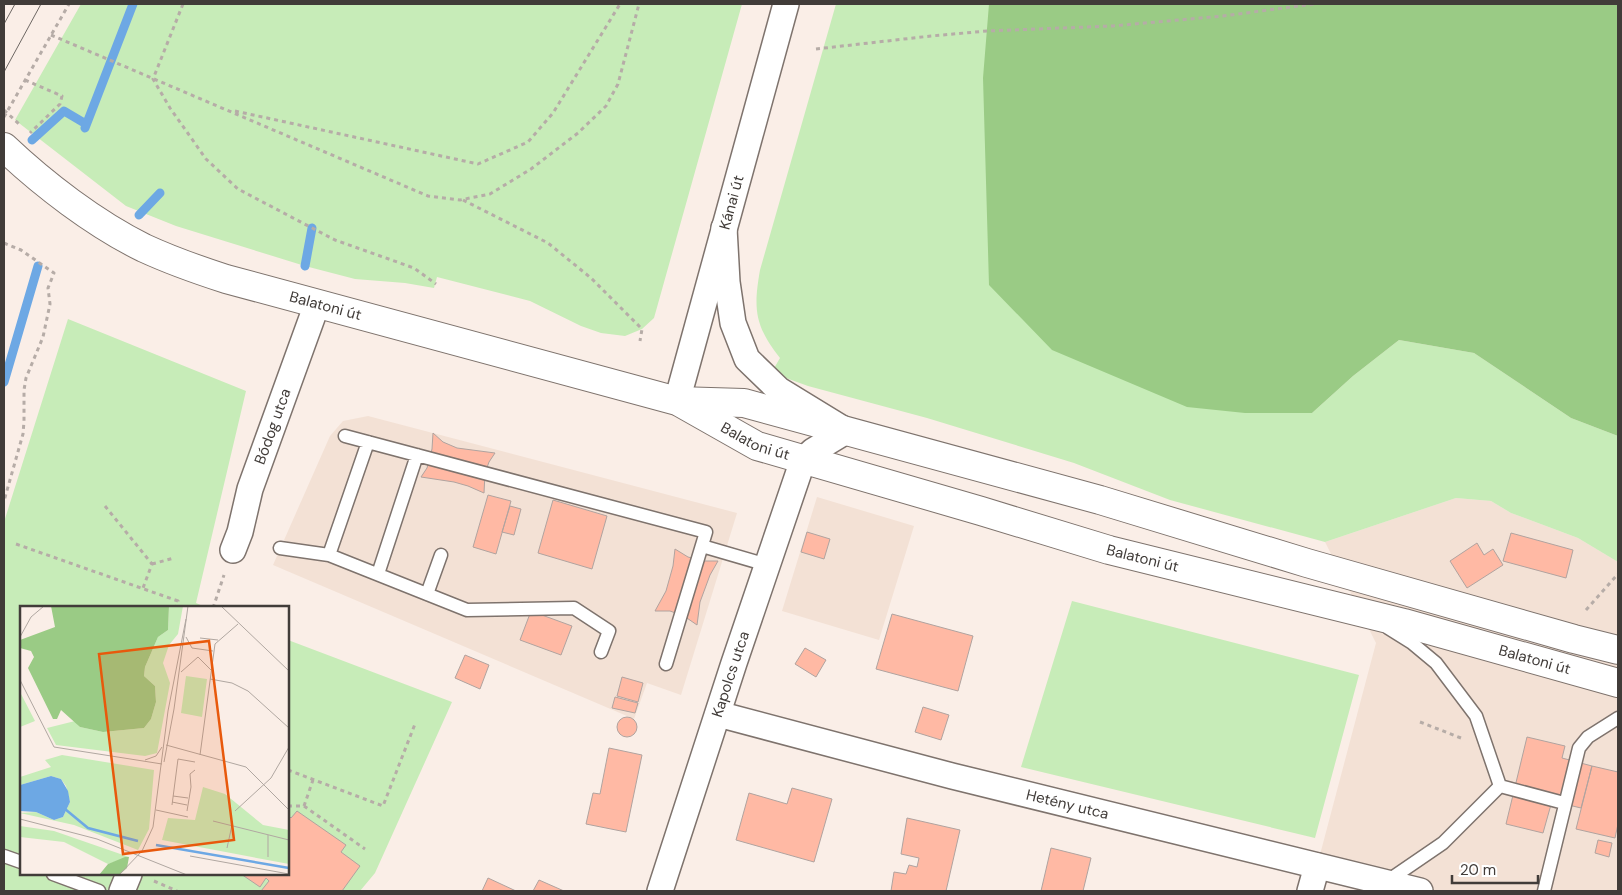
<svg xmlns="http://www.w3.org/2000/svg" width="1622" height="895" viewBox="0 0 1622 895" font-family="'DM Sans',sans-serif">
<rect width="100%" height="100%" fill="#faeee7"/>
<path fill="#f3e1d5" d="M368,416L737,513L681,695L647,683L634,719L273,565L330,436L343,421Z
M817,497L914,526L879,640L782,611Z
M1456,498L1491,501L1511,513L1578,538L1618,562V891H1420L1317,866L1376,643L1325,542Z"/>
<path fill="#c7ecb8" d="M81,4H742L654,318L642,329L625,336L601,333L581,326L530,301L437,277L434,288L405,283L355,279L305,266L176,226L126,206L15,120Z
M836,4H989L1312,413L1353,376L1399,340L1474,353L1571,418L1618,436V562L1578,538L1511,513L1491,501L1456,498L1325,542L1170,500L1074,463L927,418L808,386L786,378L773,370L780,358C755,326 753,310 760,270Z
M68,319L246,391L196,603L205,607L21,608V874H288V640L452,702L375,873L360,891H4V522Z
M1072,601L1359,675L1315,838L1021,767Z"/>
<path fill="#9acb85" d="M989,4H1618V436L1571,418L1474,353L1399,340L1353,376L1312,413H1245L1187,407L1052,350L989,285L983,78Z"/>
<g fill="none" stroke-linecap="round" stroke-linejoin="round">
<path stroke="#6da8e4" stroke-width="9" d="M85,128L133,4
M32,140L64,111L86,124
M139,215L160,193
M305,266L312,228
M4,382L38,266"/>
</g>
<path fill="#ffb9a4" stroke="#b0a39f" d="M433,433L443,442L457,448L495,453L489,462L485,473L484,493L468,486L454,482L421,477L427,468L432,449Z
M488,495L511,501L496,554L473,547Z
M553,500L607,516L592,569L538,553Z
M510,506L521,509L514,535L502,532Z
M807,532L830,539L824,559L801,552Z
M1511,533L1573,550L1566,578L1503,561Z
M1477,543L1484,555L1493,549L1503,565L1467,588L1450,561Z
M675,549L688,557L702,561H718L710,575L700,602L697,625L684,616L670,611H655L666,591L673,566Z
M531,611L572,626L561,655L520,640Z
M892,614L973,636L958,691L876,669Z
M805,648L826,660L816,677L795,664Z
M465,655L489,665L480,689L455,678Z
M622,677L643,683L638,702L617,696Z
M615,697L638,703L635,713L612,708Z
M923,707L949,715L941,740L915,732Z
M617 727a10 10 0 1 1 20 0a10 10 0 1 1-20 0Z
M1527,737L1565,746L1562,758L1592,766L1581,808L1552,801L1543,833L1506,824Z
M609,748L642,755L626,832L586,824L593,793L600,794Z
M1592,766L1618,772V824L1615,838L1576,829Z
M792,788L832,799L814,862L736,840L749,793L787,804Z
M297,811L346,845L341,852L360,866L342,891H261L269,881L266,878L260,887L241,874H288V815L291,818Z
M907,818L960,830L946,891H891L894,872L906,874L909,865L917,867L919,858L901,854Z
M1598,840L1612,843L1609,857L1595,853Z
M1051,848L1091,858L1083,891H1041Z
M488,878L516,891H482Z
M539,880L564,891H533Z"/>
<g fill="none" stroke-linecap="round" stroke-linejoin="round">
<g stroke="#7e736d" stroke-width="15">
<path id="service" d="M345,436L706,532L666,664
M702,546L767,565
M280,548L329,555L467,610L574,608L609,631L601,652
M329,555L368,442
M378,574L417,455
M427,594L441,555
M1388,628L1412,643L1436,663L1476,716L1500,786
M1500,786L1564,803
M4,856L21,862
M53,874L99,891
M1386,882L1443,843L1500,786
M1544,891L1579,748L1588,737L1618,718"/>
</g>
<g stroke="#7e736d" stroke-width="28">
<g id="minor">
<path id="s1" d="M677,401L786,4"/>
<path id="s2" d="M233,550L240,532L250,489L317,304"/>
<path id="s3" d="M718,714L952,776L1420,891"/>
<path d="M122,891L129,874"/>
<path id="s4" d="M660,891L734,663L803,460L813,451L846,431L779,390L747,359L733,323L727,282L724,228"/>
<path d="M1310,891L1317,866"/>
</g>
</g>
<g stroke="#7e736d" stroke-width="30">
<g id="primary">
<path id="s5" d="M4,147C43,184 95,224 144,248C170,260 198,270 226,279L677,401L744,403L1100,500L1307,563L1574,639L1618,650"/>
<path id="s6" d="M681,403L757,446L981,511L1109,550L1404,623L1618,683"/>
</g>
</g>
<path stroke="#b6aca7" stroke-width="3" stroke-dasharray="4 4" stroke-linecap="butt" d="M183,4L153,79L170,108L206,159L238,189L335,240L414,268L436,284
M51,35L428,196L460,200L490,194L531,169L578,133L606,106L618,84L639,4
M816,49L931,36L987,31L1112,26L1223,16L1314,4
M25,80L62,96L60,104L30,133
M235,111L478,164L528,142L553,113L620,4
M4,117L69,4
M463,200L548,243L591,278L642,329L640,341
M4,243L21,250L54,273L48,288L50,304L43,337L26,378L24,390V421L23,434L4,501
M105,506L152,564L143,588
M16,544L178,601L176,608
M152,564L174,558
M213,608L224,575
M1586,610L1618,574
M1420,722L1461,738
M288,770L383,806L415,724
M288,806H304L365,849
M304,806L313,780
M154,881L177,891"/>
<use href="#service" stroke="#fff" stroke-width="12"/>
<use href="#minor" stroke="#fff" stroke-width="25"/>
<use href="#primary" stroke="#fff" stroke-width="28"/>
<path stroke="#6d6763" stroke-width="1" d="M4,24L15,4
M4,72L41,4"/>
<path stroke="#b6aca7" stroke-width="3" stroke-dasharray="4 4" stroke-linecap="butt" d="M4,110L20,125"/>
</g>
<g text-anchor="middle" stroke-width="5" stroke-linejoin="round" paint-order="stroke">
<g font-size="15" fill="#413c39" stroke="#fff">
<text dy="5" stroke="none"><textPath href="#s1" startOffset="206">Kánai út</textPath></text>
<text dy="5" stroke="none"><textPath href="#s5" startOffset="364">Balatoni út</textPath></text>
<text dy="5" stroke="none"><textPath href="#s2" startOffset="130">Bódog utca</textPath></text>
<text dy="5" stroke="none"><textPath href="#s6" startOffset="84">Balatoni út</textPath></text>
<text dy="5" stroke="none"><textPath href="#s6" startOffset="489">Balatoni út</textPath></text>
<text dy="5" stroke="none"><textPath href="#s6" startOffset="894">Balatoni út</textPath></text>
<text dy="5" stroke="none"><textPath href="#s4" startOffset="228">Kapolcs utca</textPath></text>
<text dy="5" stroke="none"><textPath href="#s3" startOffset="361">Hetény utca</textPath></text>
</g>
</g>
<g transform="translate(20 606)">
<rect width="269" height="269" fill="#faeee7"/>
<path d="M149,0H163L158,28L149,39L143,57L150,77L137,147L125,150L36,139L27,122L55,115L60,121L83,126L124,122L131,113L136,96L135,80L124,70L125,61L138,31L148,24ZM166,70L187,73L182,111L161,107ZM0,86L15,115L0,121ZM42,149L134,164L129,223L118,244L54,219L0,207L16,206L34,214L43,211L50,196L46,180L41,173L31,170L0,179V171L31,161L25,154ZM183,181L205,188L243,219L269,224V258L142,234L148,212L175,214ZM0,220L34,225L109,251L88,258L44,236L0,231Z" fill="#c7ecb8"/>
<path d="M31,0H149L148,24L138,31L125,61L124,70L135,80L136,96L131,113L124,122L83,126L60,121L41,104L37,113H33L8,62L14,51L11,45L0,42V34L35,21ZM105,251H109L107,262L99,269H79L88,258Z" fill="#9acb85"/>
<path d="M31,170L41,173L48,185L50,196L43,211L34,214L16,206L0,205V179Z" fill="#6da8e4"/>
<path fill="none" stroke="#6da8e4" stroke-width="2.5" d="M45,203L68,222L118,235M136,239L269,262"/>
<path fill="none" stroke="#b0a7a1" stroke-width="1" d="M201,0L269,65M0,31L11,11L24,0M166,31L172,42L193,45M180,32L198,34M178,51L191,64M161,66L178,51M190,73L212,77L228,85L269,122M0,74L34,141L142,158M146,139L226,161L269,204M180,149L195,38L218,18M125,154L136,150L142,141M144,156L154,103L168,0M153,190L168,192M152,196L167,199M152,199L158,153L175,156M136,204L168,211M167,205L171,181L170,168L175,164M215,205L251,172L269,141M0,213L77,233L167,269M193,215L269,234M248,229V251M207,242L212,219M170,250L269,268M99,269L122,245L133,221L148,105L166,13"/>
<path fill="#e8590c" fill-opacity="0.15" stroke="#e8590c" stroke-width="2.5" d="M189,35L214,234L103,248L79,48Z"/>
<rect width="269" height="269" fill="none" stroke="#413c39" stroke-width="2.5"/>
</g>
<rect width="1622" height="895" fill="none" stroke="#413c39" stroke-width="10"/>
<path d="M1452 875v8h86v-8" fill="none" stroke="#413c39" stroke-width="2.5"/>
<text x="1460" y="875" font-size="15" fill="#413c39" stroke="#ffffff" stroke-width="4" paint-order="stroke">20 m</text>
</svg>
